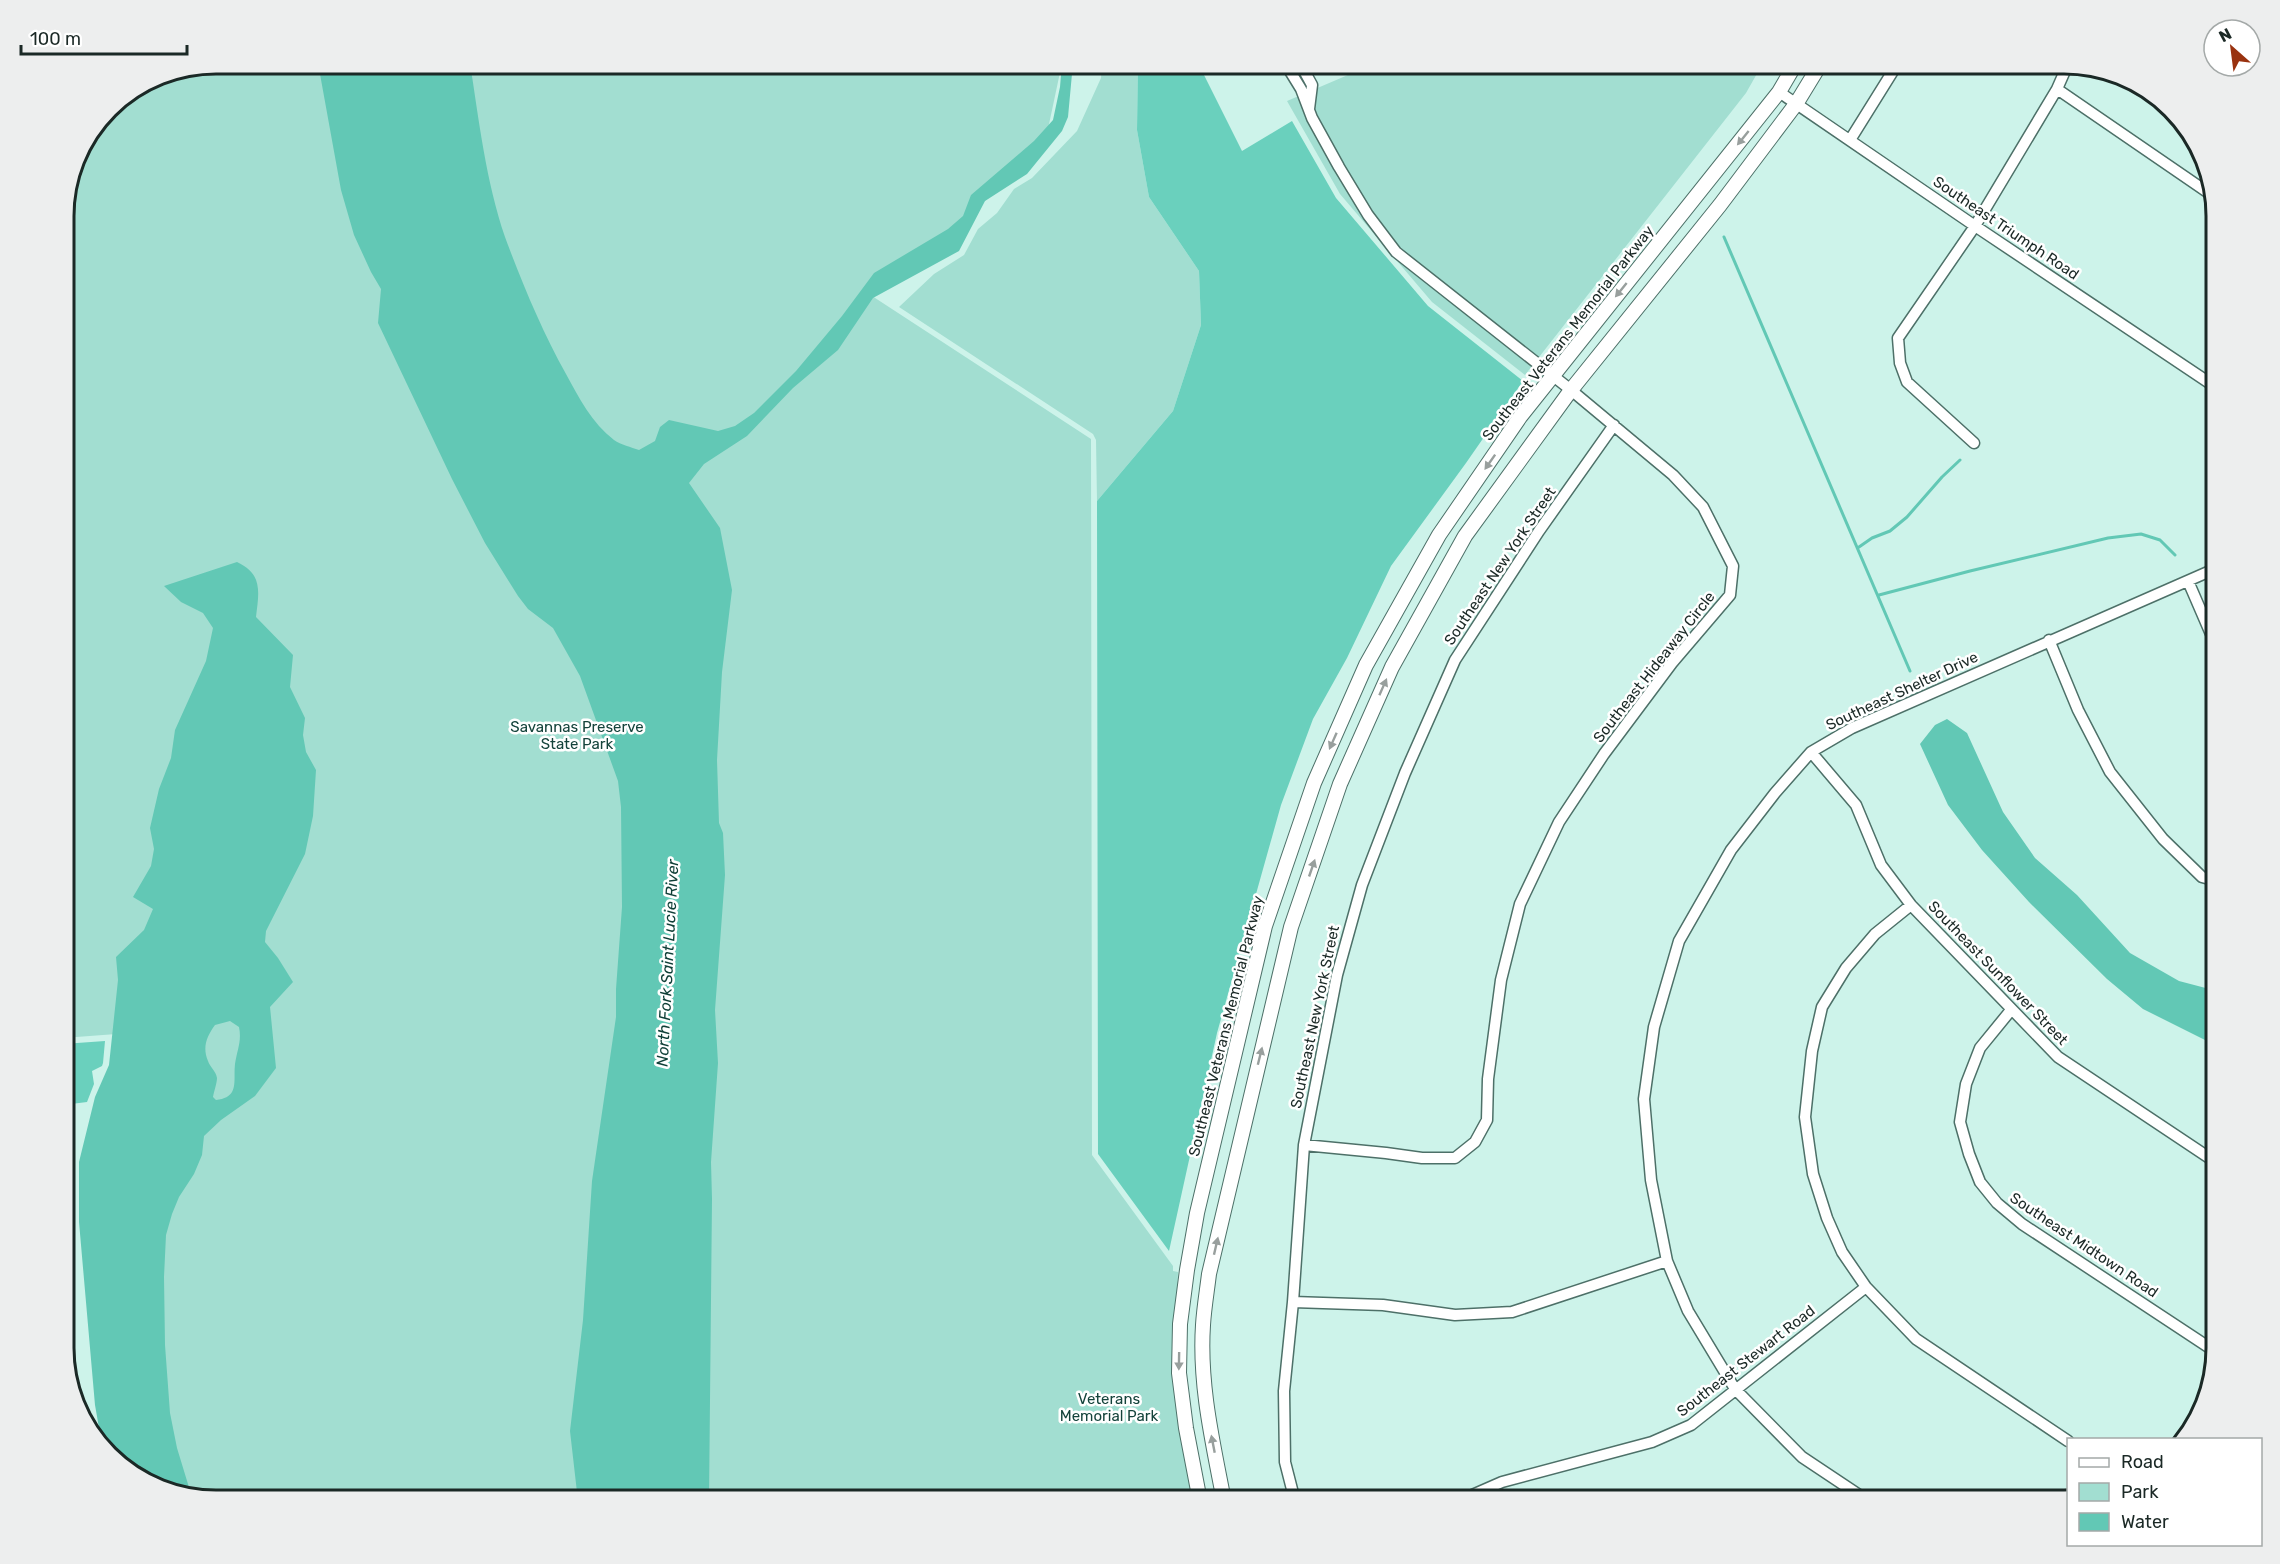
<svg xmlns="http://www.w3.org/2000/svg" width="2280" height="1564" viewBox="0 0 2280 1564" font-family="Rubik,sans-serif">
<rect width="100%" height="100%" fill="#cdf3ea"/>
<path fill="#a2ded1" d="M215,63H1062L1045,143L946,238L869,294L1091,439L1092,1155L1173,1266V1271L1178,1272L1174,1366L1196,1501H215L146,1480L143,1032L63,1038V206L75,157L108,107L157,74Z
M1102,63H1138L1137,130L1149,197L1199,271L1201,325L1173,411L1097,501L1096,440L1093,434L899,307L934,274L964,255L978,229L997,213L1014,189L1032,178L1077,131L1101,78Z
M1376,63H1763L1746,93L1525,375L1432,302L1340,194L1287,101Z"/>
<path fill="#6ad0bd" d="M1138,63H1198L1242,151L1292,121L1336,198L1428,306L1523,381L1466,463L1391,566L1347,658L1313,719L1281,805L1217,1033L1169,1251L1098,1154L1097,501L1173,411L1201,325L1199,271L1149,197L1137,130Z
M105,1041L103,1063L102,1066L92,1071L94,1084L87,1102L63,1105V1044Z"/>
<path fill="#62c8b5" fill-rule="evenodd" d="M318,63H470C479,121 486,181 505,237C522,283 542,331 566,374C579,398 592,423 614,440C621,445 631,447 639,450L655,441L660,427L669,420L718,431L735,426L754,413L796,371L842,316L874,273L948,229L963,216L971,195L1034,141L1053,120L1060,87L1062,63H1073L1068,117L1062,131L1027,174L985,201L959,251L873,298L838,350L793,388L747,436L704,464L689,483L720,528L732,590L722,672L717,760L719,823L723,833L725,875L715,1010L718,1063L711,1162L712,1199L709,1501H578L570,1431L583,1320L592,1181L616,1017V989L622,907L621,807L618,781L580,676L553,628L528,609L518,596L485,543L452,479L378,323L381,289L371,272L354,235L341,190Z
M237,562C263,574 259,592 256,617L293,655L290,687L305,718L303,735L306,752L316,770L313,816L305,854L266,931L265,942L278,958L293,982L270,1007L276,1068L255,1096L221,1120L204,1136L202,1155L194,1174L179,1197L172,1214L166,1235L164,1277L165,1345L170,1413L177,1448L191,1494L130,1475L102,1445L95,1405L79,1222V1162L95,1097L109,1065L118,980L116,957L144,930L153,909L133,897L151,866L154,849L150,828L159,789L171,758L175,730L206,661L213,628L203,613L181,602L164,586ZM230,1021L239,1027C242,1041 237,1050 235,1064C233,1081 240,1097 216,1100L213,1097C214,1091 217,1083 217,1078C216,1071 210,1067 208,1061C202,1047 207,1036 215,1025Z
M1947,719L1967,733L2003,812L2035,858L2077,895L2130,953L2179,981L2217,991V1046L2143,1009L2107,979L2029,902L1982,850L1948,805L1920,744L1935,725Z"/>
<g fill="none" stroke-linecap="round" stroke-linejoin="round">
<path stroke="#62c8b5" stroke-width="3" d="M1724,237L1910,671
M1859,547L1872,538L1890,531L1907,517L1942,477L1960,460
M1879,595L1970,571L2108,538L2141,534L2160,540L2175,555"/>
<g stroke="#4d7068" stroke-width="13">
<path id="minor" d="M1285,63L1301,89L1312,118L1339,167L1368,215L1396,252L1571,390L1673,475L1703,507L1733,566L1730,595L1672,663L1604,754L1559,822L1520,904L1501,980L1488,1079L1487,1120L1475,1142L1455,1158H1422L1386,1153L1304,1145
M1300,63L1312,85L1309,109
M2057,89L2213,196
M1779,92L1975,226L2217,388
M1850,140L1898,63
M1974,443L1907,382L1900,363L1898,338L1975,226L2057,89L2068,64
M2188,581L2217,648
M2049,640L2078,710L2110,772L2163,839L2202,877L2217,881
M1811,752L1856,805L1881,865L1911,905L2058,1057L2217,1163
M1911,905L1875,934L1846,968L1822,1007L1812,1051L1805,1117L1813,1174L1827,1218L1842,1252L1866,1287L1916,1339L2068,1441
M2011,1010L1980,1048L1966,1084L1960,1122L1969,1154L1980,1182L1997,1203L2022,1224L2216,1352
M1293,1302L1383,1305L1455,1315L1512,1312L1667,1261
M1295,1501L1285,1462L1284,1391L1293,1302L1304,1145L1337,975L1362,885L1405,773L1455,660L1539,531L1614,425
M1469,1501L1470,1496L1502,1482L1652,1442L1691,1425L1866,1287
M1868,1501L1802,1457L1735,1389L1688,1311L1667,1261L1651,1180L1644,1099L1654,1027L1679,941L1731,850L1775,793L1811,752L1852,728L2217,568"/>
</g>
<g stroke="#4d7068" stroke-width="16">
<path id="secondary" d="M1200,1501L1186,1428L1179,1373L1180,1324L1187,1270L1197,1213L1265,926L1314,783L1366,665L1439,535L1520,417L1779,92L1796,63
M1224,1501C1213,1443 1199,1385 1203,1325C1204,1308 1207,1291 1209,1274L1291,927L1340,784L1392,667L1465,536L1571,390L1720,205L1796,104L1821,63"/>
</g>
<use href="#minor" stroke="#fff" stroke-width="10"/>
<use href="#secondary" stroke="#fff" stroke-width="14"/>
</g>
<defs><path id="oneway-solid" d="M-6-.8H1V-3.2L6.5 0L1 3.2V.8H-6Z" transform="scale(1.5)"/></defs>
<g fill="#989f9d">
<use href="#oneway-solid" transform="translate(1743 138) rotate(129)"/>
<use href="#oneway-solid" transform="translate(1621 290) rotate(129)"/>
<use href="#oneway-solid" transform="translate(1490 462) rotate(125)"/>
<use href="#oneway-solid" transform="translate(1383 687) rotate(-66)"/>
<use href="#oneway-solid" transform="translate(1333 741) rotate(114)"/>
<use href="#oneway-solid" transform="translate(1312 868) rotate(-71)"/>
<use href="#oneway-solid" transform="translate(1260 1056) rotate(-76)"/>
<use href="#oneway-solid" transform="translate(1216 1246) rotate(-77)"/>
<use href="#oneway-solid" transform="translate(1179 1361) rotate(91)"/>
<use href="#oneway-solid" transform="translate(1213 1444) rotate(-101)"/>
</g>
<g text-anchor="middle" stroke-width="5" stroke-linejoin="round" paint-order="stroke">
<g font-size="15" fill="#1b2926" stroke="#fff">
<text transform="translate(2006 228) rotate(34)" y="5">Southeast Triumph Road</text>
<text transform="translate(1568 333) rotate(-52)" y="5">Southeast Veterans Memorial Parkway</text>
<text transform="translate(1500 566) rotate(-56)" y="5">Southeast New York Street</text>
<text transform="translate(1654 667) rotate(-52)" y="5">Southeast Hideaway Circle</text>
<text transform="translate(1902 691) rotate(-25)" y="5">Southeast Shelter Drive</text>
<text transform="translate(1998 973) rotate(46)" y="5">Southeast Sunflower Street</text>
<text transform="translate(1315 1017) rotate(-78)" y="5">Southeast New York Street</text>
<text transform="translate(1226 1026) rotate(-76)" y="5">Southeast Veterans Memorial Parkway</text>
<text transform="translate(2084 1245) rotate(34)" y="5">Southeast Midtown Road</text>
<text transform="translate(1746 1361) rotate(-38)" y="5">Southeast Stewart Road</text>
</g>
<g font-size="15" fill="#14433b" stroke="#fff">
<text x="577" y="732">Savannas Preserve<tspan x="577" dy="17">State Park</tspan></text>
<text x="1109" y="1404">Veterans<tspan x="1109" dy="17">Memorial Park</tspan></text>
</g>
<g font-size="16" font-style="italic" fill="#0f3f37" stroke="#fff">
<text transform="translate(667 963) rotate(-87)" y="6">North Fork Saint Lucie River</text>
</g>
</g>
<path d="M0 0H2280V1564H0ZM216 74H2064A142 142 0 0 1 2206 216V1348A142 142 0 0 1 2064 1490H216A142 142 0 0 1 74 1348V216A142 142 0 0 1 216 74Z" fill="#edeeee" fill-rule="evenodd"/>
<path fill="none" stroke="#1b2926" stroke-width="3" d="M216 74H2064A142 142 0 0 1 2206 216V1348A142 142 0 0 1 2064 1490H216A142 142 0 0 1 74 1348V216A142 142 0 0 1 216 74Z"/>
<rect x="2067" y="1438" width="195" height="108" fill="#ffffff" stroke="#a4a9a8" stroke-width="1.5"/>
<rect x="2079" y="1458" width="30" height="9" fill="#ffffff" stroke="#a4a9a8" stroke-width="1.5"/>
<text x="2121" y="1468" font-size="18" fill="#1b2926">Road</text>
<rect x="2079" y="1483" width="30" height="18" fill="#a2ded1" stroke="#a4a9a8" stroke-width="1.5"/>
<text x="2121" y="1498" font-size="18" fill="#1b2926">Park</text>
<rect x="2079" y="1513" width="30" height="18" fill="#62c8b5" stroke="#a4a9a8" stroke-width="1.5"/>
<text x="2121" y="1528" font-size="18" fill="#1b2926">Water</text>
<g transform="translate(2232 48) rotate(332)"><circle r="28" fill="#ffffff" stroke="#a4a9a8" stroke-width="1.5"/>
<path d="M0-4.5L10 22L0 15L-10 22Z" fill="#99320f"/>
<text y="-9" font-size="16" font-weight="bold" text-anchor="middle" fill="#1b2926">N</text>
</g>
<path d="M21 45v9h166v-9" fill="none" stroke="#1b2926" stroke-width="3"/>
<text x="30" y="45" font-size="18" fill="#1b2926" stroke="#ffffff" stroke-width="4.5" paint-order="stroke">100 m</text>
</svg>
